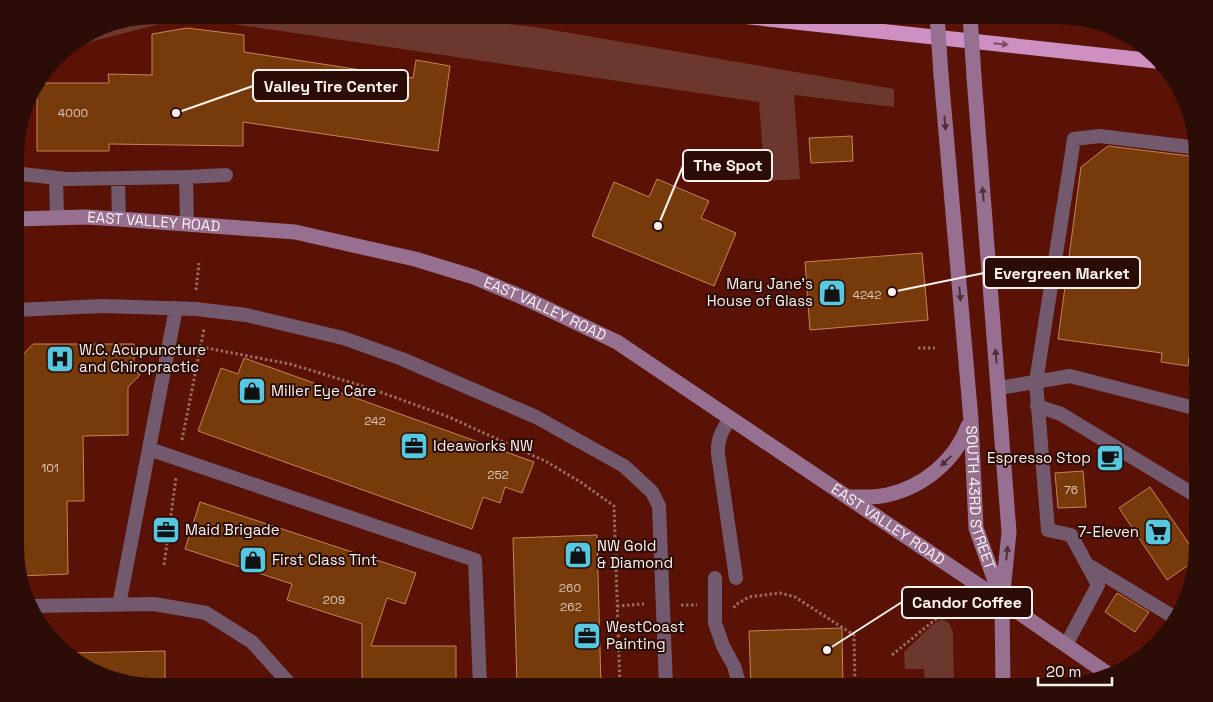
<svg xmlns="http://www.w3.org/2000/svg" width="1213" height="702" viewBox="0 0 1213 702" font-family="'Space Grotesk',sans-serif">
<rect width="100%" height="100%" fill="#591205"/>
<path fill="#6c382d" d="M155,15H431L535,27L894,89V107L794,95L800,179L765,181L759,102L186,17L63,49L101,26Z
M942,619L949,623L953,632L954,687H925L924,669H905L904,652L932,625Z"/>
<path fill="#773b0b" stroke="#c88356" d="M187,28L244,35V52L413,78L416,60L450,66L438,151L243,122V146L109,144V151H37V83H109L108,74L152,75V34Z
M852,136L853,161L811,163L809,138Z
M1108,146L1198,157V358L1189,357L1188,366L1161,362L1162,353L1058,339L1081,167Z
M657,179L709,201L701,218L736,233L714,286L592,236L614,182L649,197Z
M922,253L928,320L810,330L805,262Z
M33,344H134V369L140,375L128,387V435L83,436L84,501H67L68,574L20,576L16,565V362Z
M244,358L534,462L522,493L505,487L500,503L483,497L472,529L198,431L221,368L238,374Z
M1083,471L1086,507L1058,508L1055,473Z
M1150,487L1198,557L1197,559L1167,580L1119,508Z
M200,502L416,573L405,604L387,598L371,646H456V687H362V624L287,600L292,584L185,549Z
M597,535L601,687H517L513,538Z
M1117,593L1149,612L1135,632L1105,612Z
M842,628L843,687H751L749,631Z
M165,651V687H154L85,668L69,653Z"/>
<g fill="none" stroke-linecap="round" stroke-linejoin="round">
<path stroke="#996b63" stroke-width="3" stroke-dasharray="2.5 2.5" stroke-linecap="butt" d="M196,290L199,263
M201,347L290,364L369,388L449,417L547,462L582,483L614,506L620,687
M918,348H935
M182,440L204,329
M164,565L176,478
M681,605H697
M617,606L644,604
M734,608L735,605L749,597L780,593L795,597L854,635L855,687
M892,655L948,609"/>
<path stroke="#72596e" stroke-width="14" d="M22,174L66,179L186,177L187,223
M186,177L226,175
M56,178L57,218
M118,179L119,219
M16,310L102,306L196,309L246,315L343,338L402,359L536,417L624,466L652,492L659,506L666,687
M999,388L1070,376L1198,409
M1037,406L1061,414L1198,497
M730,418C722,431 717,439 718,454L736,578
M149,449L475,560L480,687
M1088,565L1177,619
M715,578V623L723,646L734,666L740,687
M119,605L176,308
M31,606L154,604L206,613L252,642L287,681L290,687
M1066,645L1098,585L1071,535L1048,530L1036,382L1074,139L1100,136L1198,148"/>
<g stroke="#976f90" stroke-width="15">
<path id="s1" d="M941,75L971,420L976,528L1001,598"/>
<path d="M974,77L1009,532L1002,601L1003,687"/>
<path id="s2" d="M16,219L86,217L119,219L295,232L415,259L474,277L529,300L617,342L1002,601L1108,674"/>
<path d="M848,497C860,497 875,498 887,495C923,487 955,461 968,426"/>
</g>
<path stroke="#ce90c3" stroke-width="15" d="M731,15L1155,61"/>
<path stroke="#976f90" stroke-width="15" d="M937,15L941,75
M970,15L974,77"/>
</g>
<defs><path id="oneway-solid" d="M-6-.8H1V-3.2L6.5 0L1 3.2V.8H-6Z" transform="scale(1.25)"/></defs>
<use fill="#7c4e65" href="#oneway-solid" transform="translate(1001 44) rotate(6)"/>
<g fill="#512f37">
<use href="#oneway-solid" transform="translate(945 123) rotate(85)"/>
<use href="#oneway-solid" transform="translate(983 194) rotate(-95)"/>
<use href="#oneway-solid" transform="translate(960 294) rotate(85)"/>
<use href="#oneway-solid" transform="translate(996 356) rotate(-95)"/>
<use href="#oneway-solid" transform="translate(946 461) rotate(137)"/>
<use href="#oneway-solid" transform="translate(1007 553) rotate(-84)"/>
</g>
<defs>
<g id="shop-square" transform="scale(1.4375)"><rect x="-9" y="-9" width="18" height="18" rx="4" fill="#56c9e0" stroke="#2b0c07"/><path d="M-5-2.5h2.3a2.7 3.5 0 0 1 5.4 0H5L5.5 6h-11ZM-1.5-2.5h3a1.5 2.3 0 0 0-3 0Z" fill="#111"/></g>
<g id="hospital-square" transform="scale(1.4375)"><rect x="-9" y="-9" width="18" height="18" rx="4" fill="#56c9e0" stroke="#2b0c07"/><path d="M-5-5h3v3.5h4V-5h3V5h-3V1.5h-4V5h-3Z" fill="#111"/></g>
<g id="office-square" transform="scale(1.4375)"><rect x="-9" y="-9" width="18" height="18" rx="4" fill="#56c9e0" stroke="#2b0c07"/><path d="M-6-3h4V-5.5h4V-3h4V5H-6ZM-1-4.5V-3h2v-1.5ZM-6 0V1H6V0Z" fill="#111"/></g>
<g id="cafe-square" transform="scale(1.4375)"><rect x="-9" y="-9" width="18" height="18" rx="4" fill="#56c9e0" stroke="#2b0c07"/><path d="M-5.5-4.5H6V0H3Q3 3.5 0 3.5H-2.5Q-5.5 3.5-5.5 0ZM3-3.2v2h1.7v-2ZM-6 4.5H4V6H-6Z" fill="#111"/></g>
<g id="supermarket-square" transform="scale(1.4375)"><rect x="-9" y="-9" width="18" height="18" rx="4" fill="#56c9e0" stroke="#2b0c07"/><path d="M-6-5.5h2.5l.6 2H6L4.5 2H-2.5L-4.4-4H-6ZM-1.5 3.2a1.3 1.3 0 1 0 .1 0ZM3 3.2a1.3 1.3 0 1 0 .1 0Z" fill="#111"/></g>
</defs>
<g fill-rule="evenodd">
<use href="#shop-square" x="832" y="293"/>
<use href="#hospital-square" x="60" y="359"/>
<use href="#shop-square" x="252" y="391"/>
<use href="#office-square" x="414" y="446"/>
<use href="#cafe-square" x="1110" y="458"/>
<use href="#office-square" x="166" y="530"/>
<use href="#supermarket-square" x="1158" y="532"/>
<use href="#shop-square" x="578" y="555"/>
<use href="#shop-square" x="253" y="560"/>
<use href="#office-square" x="587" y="636"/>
</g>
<g text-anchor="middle" stroke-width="4" stroke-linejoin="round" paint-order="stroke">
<g font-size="12" fill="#dac4b7">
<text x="73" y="117">4000</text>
<text x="867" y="299">4242</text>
<text x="375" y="425">242</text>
<text x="50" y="472">101</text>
<text x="498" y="479">252</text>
<text x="1071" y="494">76</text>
<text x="570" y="592">260</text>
<text x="334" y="604">209</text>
<text x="571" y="611">262</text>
</g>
<g font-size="15" fill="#fbf2f0" stroke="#2b0c07">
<text dy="5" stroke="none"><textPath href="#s2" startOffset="138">EAST VALLEY ROAD</textPath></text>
<text dy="5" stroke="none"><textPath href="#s2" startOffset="542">EAST VALLEY ROAD</textPath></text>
<text dy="5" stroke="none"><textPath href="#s1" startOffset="425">SOUTH 43RD STREET</textPath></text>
<text dy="5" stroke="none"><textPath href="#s2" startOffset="948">EAST VALLEY ROAD</textPath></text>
</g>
<g font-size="15" fill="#fbf2f0" stroke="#2b0c07" text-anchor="start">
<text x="813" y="289" text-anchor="end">Mary Jane's<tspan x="813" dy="17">House of Glass</tspan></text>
<text x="79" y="355">W.C. Acupuncture<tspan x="79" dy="17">and Chiropractic</tspan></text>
<text x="271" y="396">Miller Eye Care</text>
<text x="433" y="451">Ideaworks NW</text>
<text x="1091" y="463" text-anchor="end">Espresso Stop</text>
<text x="185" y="535">Maid Brigade</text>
<text x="1139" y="537" text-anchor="end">7-Eleven</text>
<text x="597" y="551">NW Gold<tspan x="597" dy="17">&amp; Diamond</tspan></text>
<text x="272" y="565">First Class Tint</text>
<text x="606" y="632">WestCoast<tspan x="606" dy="17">Painting</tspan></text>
</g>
</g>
<path d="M0 0H1213V702H0ZM155 24H1058A131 131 0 0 1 1189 155V547A131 131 0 0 1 1058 678H155A131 131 0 0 1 24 547V155A131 131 0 0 1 155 24Z" fill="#2b0c07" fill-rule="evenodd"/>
<path fill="none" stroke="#fbf2f0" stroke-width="2" d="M176 113L253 86M658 226L683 166M892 292L984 273M827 650L902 602"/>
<g fill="#fbf2f0" stroke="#2b0c07" stroke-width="2">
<circle cx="176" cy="113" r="5"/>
<circle cx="658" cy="226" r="5"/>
<circle cx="892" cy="292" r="5"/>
<circle cx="827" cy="650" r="5"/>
</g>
<g fill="#2b0c07" stroke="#fbf2f0" stroke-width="2">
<rect x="253" y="70" width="155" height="31" rx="5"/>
<rect x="683" y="150" width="89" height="31" rx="5"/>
<rect x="984" y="257" width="156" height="31" rx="5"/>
<rect x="902" y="587" width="130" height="31" rx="5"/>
</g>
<g font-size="16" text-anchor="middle" font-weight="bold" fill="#fbf2f0">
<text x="331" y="92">Valley Tire Center</text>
<text x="728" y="171">The Spot</text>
<text x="1062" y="279">Evergreen Market</text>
<text x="967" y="608">Candor Coffee</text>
</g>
<path d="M1038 677v8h74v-8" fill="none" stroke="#fbf2f0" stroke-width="2.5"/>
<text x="1046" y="677" font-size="15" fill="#fbf2f0" stroke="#2b0c07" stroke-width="4" paint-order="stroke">20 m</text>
</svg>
